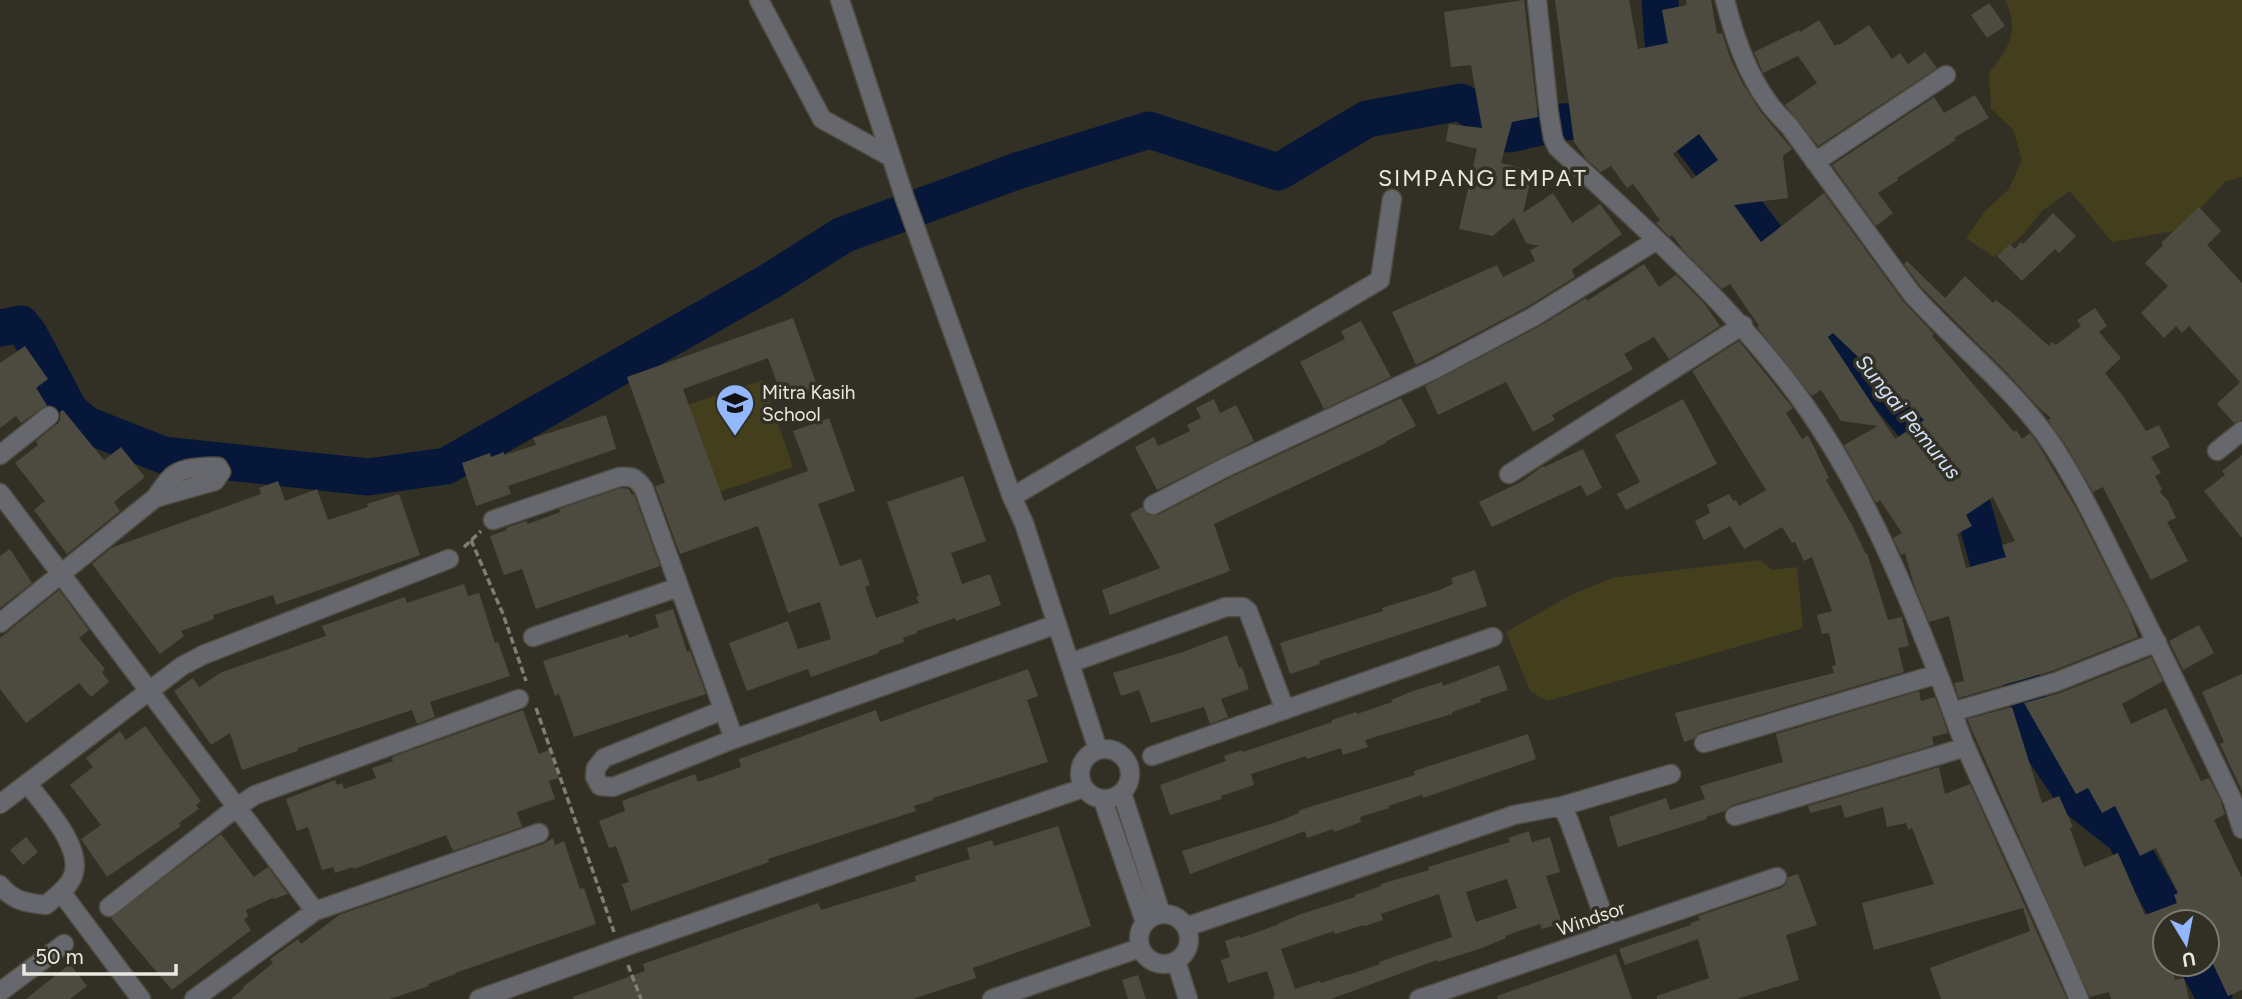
<svg xmlns="http://www.w3.org/2000/svg" width="2242" height="999" viewBox="0 0 2242 999" font-family="Figtree,sans-serif">
<rect width="100%" height="100%" fill="#323025"/>
<path fill="#433e1c" d="M2005,0H2242V177L2226,181L2180,230L2112,242L2070,191L2043,210L2021,237L1994,257L1966,238L1985,211L2009,189L2022,160L2013,129L1991,109L1989,73C2008,49 2021,31 2005,0Z
M763,380L793,467L701,498L672,410Z
M1760,560L1772,570L1797,567L1803,628L1547,701L1530,691L1506,632L1571,595L1612,578Z"/>
<g fill="none" stroke-linecap="round" stroke-linejoin="round">
<path stroke="#07173a" stroke-width="37" d="M1660,0L1668,109L1797,277
M1831,320L1880,385L1968,490L2040,745L2076,798L2124,836L2173,922
M0,328L21,324L29,334L70,411L87,425L163,455L368,477L446,466L770,281L843,235L1017,171L1149,130L1278,172L1367,119L1461,102L1509,134L1563,122L1620,118
M2197,964L2213,993L2214,999"/>
</g>
<path fill="#4d4b3f" fill-rule="evenodd" d="M1524,0L1538,117L1512,122L1501,163L1533,170L1523,213L1553,193L1572,223L1600,204L1622,234L1572,270L1575,277L1527,307L1416,365L1392,312L1497,265L1503,277L1535,261L1530,250L1539,246L1526,243L1514,218L1493,236L1459,229L1477,149L1446,141L1449,124L1482,128L1471,65L1451,67L1444,12Z
M1555,0H1629L1638,49L1668,43L1662,10L1687,5L1686,0H1711L1717,34L1722,33L1731,60L1743,84L1761,112L1792,149L1783,156L1788,198L1734,205L1761,242L1824,193L1903,301L1934,334L1932,336L2014,432L2016,430L2022,439L2030,433L2038,444L2076,508L2129,612L2138,637L2052,671L1959,698L1954,683L1964,681L1949,616L1929,622L1914,585L1905,553L1901,555L1893,538L1902,533L1880,500L1876,503L1844,445L1878,426L1841,421L1821,390L1812,396L1757,327L1759,326L1730,284L1722,289L1684,251L1672,235L1670,237L1656,223L1660,220L1633,184L1627,188L1611,166L1601,172L1587,160L1574,142ZM1699,134L1718,160L1692,179L1673,154ZM1833,333L1924,420L1895,439L1828,337ZM1993,497L2015,541L2002,545L2006,557L1966,568L1957,534L1972,526L1966,515Z
M1989,3L2005,26L1987,38L1971,15Z
M1819,20L1835,46L1838,44L1839,45L1869,25L1892,59L1900,53L1908,64L1925,52L1937,68L1818,146L1785,105L1817,83L1798,56L1763,73L1754,52L1799,30L1800,32Z
M1975,95L1989,118L1954,138L1956,140L1897,178L1898,180L1878,193L1893,213L1876,226L1832,165L1934,97L1944,113Z
M2199,207L2221,231L2207,245L2242,283V420L2234,423L2217,404L2240,382L2189,326L2182,333L2176,326L2164,338L2141,313L2168,286L2145,263L2163,245L2161,243Z
M2053,213L2076,236L2059,253L2055,249L2022,281L1997,256L2010,244L2015,249L2021,242L2023,244Z
M1907,261L1945,298L1965,276L1993,303L1996,300L2010,311L2049,346L2052,342L2056,345L2081,326L2077,320L2095,308L2107,326L2099,332L2121,358L2105,373L2123,396L2146,431L2159,425L2170,447L2151,457L2161,473L2155,476L2162,489L2160,492L2168,501L2176,518L2167,522L2188,561L2151,580L2103,487L2093,492L2067,447L2048,420L2051,418L2039,408L2007,373L1921,287L1904,264Z
M1644,264L1659,287L1676,275L1703,302L1720,326L1669,359L1654,337L1624,354L1633,369L1552,415L1555,420L1533,432L1506,382L1438,415L1425,386L1538,327L1586,298L1587,301Z
M793,318L818,388L783,400L768,358L683,389L724,501L808,471L793,431L829,418L855,491L818,504L840,566L861,559L870,585L865,587L876,618L919,603L916,597L919,596L887,502L963,476L986,541L951,553L962,584L990,574L1001,605L956,621L955,618L917,631V633L903,638L904,642L878,651L879,653L811,677L808,669L747,691L729,643L788,621L798,649L831,639L820,602L788,613L758,526L680,554L655,486L665,483L627,377Z
M1361,321L1391,377L1324,409L1300,362L1345,339L1341,331Z
M1739,341L1793,408L1786,413L1802,439L1808,435L1829,478L1826,480L1852,525L1866,554L1867,553L1888,620L1902,617L1909,646L1898,648L1904,672L1701,732L1693,739L1684,742L1675,713L1834,673L1832,666L1836,665L1829,633L1822,634L1817,615L1832,611L1812,557L1804,561L1795,542L1792,543L1782,527L1744,549L1730,526L1704,540L1695,521L1710,513L1707,505L1729,494L1733,501L1736,500L1739,506L1766,490L1692,371Z
M25,346L48,379L36,388L47,405L21,423L16,416L0,428V363Z
M1401,398L1416,426L1385,442L1386,443L1214,524L1230,571L1110,615L1102,590L1160,568L1130,514L1142,507L1148,515H1158L1229,478Z
M1214,399L1220,413L1236,405L1254,441L1157,490L1135,447L1154,437L1158,446L1190,431L1187,425L1201,418L1196,408Z
M1683,399L1717,464L1626,510L1617,494L1640,482L1615,435Z
M63,410L104,460L121,447L145,477L114,502L120,511L67,554L34,510L45,501L15,463L38,445L36,441L57,424L60,419V412Z
M606,415L616,449L508,486L511,494L476,506L462,463L490,453L491,457L504,452V455L536,445L533,438Z
M1583,449L1602,488L1587,496L1581,485L1492,527L1479,502L1521,482L1543,466L1544,467Z
M2242,455V538L2204,491L2225,475L2222,471Z
M278,481L285,501L317,489L328,520L368,507L367,504L399,494L420,555L276,605L273,595L213,615L214,619L181,631L184,636L160,654L92,564L111,548L261,494L259,488Z
M621,488L629,489L632,495L634,494L660,566L536,609L522,569L504,575L490,536L507,530L506,528L526,521L528,524L560,512L559,509Z
M10,549L32,583L0,608V556Z
M1475,570L1487,606L1319,661L1320,664L1290,674L1280,643L1383,611L1382,608L1440,590L1453,584L1451,578Z
M464,584L468,596L479,593L495,643L498,642L510,676L430,702L435,717L417,724L412,710L298,748L297,751L242,770L230,733L211,745L174,691L193,678L199,687L222,672L326,636L322,626L405,597L407,603Z
M59,590L89,630L79,638L105,669L102,672L109,682L91,697L79,683L26,723L0,689V638Z
M673,609L687,652L690,651L706,694L574,737L559,694L555,696L543,661L628,634L629,638L659,627L655,615Z
M2199,625L2214,653L2183,670L2169,641Z
M1227,635L1239,668L1242,667L1249,689L1221,699L1228,717L1210,724L1204,707L1151,723L1139,690L1121,696L1113,673L1183,652Z
M2151,657L2163,681L2122,704L2131,724L2166,708L2201,781L2209,778L2220,799L2225,814L2214,820L2242,878V990L2228,996L2207,951V922H2195L2190,912L2165,922V964H2171L2175,980L2184,978L2189,999H2111L2109,992L2090,997L1967,719L2012,707L2042,803L2059,796L2073,827L2070,828L2084,867L2118,853L2145,915L2177,903L2174,895L2178,893L2156,848L2140,856L2115,806L2102,813L2088,788L2076,794L2024,703L2060,693Z
M1499,665L1508,690L1480,699L1481,702L1452,712V714L1365,740L1368,747L1343,755L1341,748L1307,759L1306,756L1251,774L1254,785L1221,796L1222,799L1170,815L1160,785L1226,761L1224,756L1242,750L1243,752L1332,722V720L1356,712L1357,714L1392,702L1391,700L1413,691L1442,682L1443,686Z
M1028,669L1038,696L1027,700L1048,762L933,798V800L914,806L916,811L768,859L769,862L631,911L622,884L629,882L616,846L609,848L599,821L625,811L622,801L695,774L698,782L741,767L739,759L876,710L880,722Z
M2242,674V791L2220,744L2224,742L2202,692Z
M1919,691L1921,701L1935,697L1948,733L1932,737L1934,745L1732,805L1725,811L1706,817L1707,819L1618,847L1609,817L1666,798L1670,810L1705,799L1700,786L1783,762L1776,734Z
M523,710L539,754L549,750L559,778L549,781L555,799L517,812L522,827L453,851L446,835L354,869L353,867L335,873L333,867L322,870L308,827L297,831L286,799L335,780L337,785L342,783L344,789L376,778L372,768L393,761L392,757Z
M145,726L201,801L196,805L199,809L179,823L181,826L107,877L81,839L101,825L70,785L93,767L86,758L120,731L126,740Z
M1528,734L1536,759L1423,798L1422,795L1388,806L1389,808L1360,817L1361,822L1334,832L1333,829L1307,838L1305,831L1190,874L1182,851L1277,822L1299,813L1298,811L1316,805L1415,775L1414,771Z
M1939,767L1945,794L1970,784L2067,999H1941L1930,968L2030,931L2023,908L1874,950L1862,903L1934,884L1912,828L1908,830L1906,823L1887,827L1883,807L1845,818L1841,805L1810,813L1808,806Z
M1058,826L1091,926L973,968L976,978L913,999H574L573,997L645,971L643,964L818,903L821,910L824,909L916,881L915,876L970,859L967,848L992,840L994,846Z
M1529,831L1532,842L1550,837L1560,872L1546,876L1562,923L1542,929L1540,924L1505,936L1506,938L1482,948L1438,962L1437,960L1331,999H1274L1273,996L1275,995L1267,971L1228,983L1221,960L1230,957L1225,941L1240,936V938L1277,925V924L1301,914L1355,897V895L1381,886V884L1429,870L1428,867L1510,842L1508,838ZM1507,879L1517,908L1476,922L1466,892ZM1439,894L1452,937L1379,962L1380,964L1348,975V974L1321,983L1320,981L1295,989L1281,949L1334,931L1335,934L1364,925L1365,926L1383,920L1381,914Z
M221,834L254,877L268,867L288,894L274,899L273,898L246,910L248,916L244,920L251,930L172,990L111,918Z
M26,837L38,852L23,865L10,850Z
M553,838L555,845L564,841L580,889L584,888L596,924L455,973L456,974L428,984L429,986L390,999H231L244,988L243,987L273,963L270,959L298,939L301,944L339,915L543,844Z
M1798,874L1817,925L1786,935L1799,980L1737,999H1657V996L1709,978L1698,939L1625,965L1619,949L1691,925L1690,923L1700,920L1698,916L1781,888L1786,884L1788,877Z
M1616,954L1632,999H1498L1497,996Z
M70,964L87,986L70,999H26Z
M1138,975L1146,999H1128L1122,980Z"/>
<g fill="none" stroke-linecap="round" stroke-linejoin="round">
<g stroke="#4f4d43" stroke-width="21">
<path id="minor" d="M759,0L822,119L891,157
M840,0L905,199L1012,497L1024,523L1098,750
M1537,0L1549,114L1553,138L1557,147C1642,226 1730,303 1799,397C1860,481 1901,578 1938,674C1948,699 1956,724 1966,748C2003,832 2044,914 2079,999
M1725,0C1734,35 1746,72 1768,102C1774,111 1783,119 1790,127L1912,294C1956,343 2008,383 2047,437C2076,479 2098,526 2121,572C2160,648 2196,724 2233,801L2242,829
M1815,162L1946,75
M2217,451L2242,431
M0,455L49,416
M1509,474L1743,325
M0,493L315,911
M1012,497L1380,280L1392,199
M1153,505L1224,468L1435,369L1533,317L1657,240
M493,520L619,477C632,476 636,477 644,489L734,739
M0,623L155,498C169,480 170,471 195,468C203,467 210,466 218,467L221,472L215,481L155,498
M533,637L679,587
M1070,663L1226,607H1243L1248,611L1285,710
M723,710L604,758L596,768L595,777L600,786L613,787L734,739L1057,624
M1952,712L2056,682L2157,642
M1704,743L1938,674
M1080 774a25 25 0 1 1 50 0a25 25 0 1 1-50 0Z
M1152,756L1493,637
M1122,793L1161,914
M1103,800L1145,922
M0,804L182,666L203,655L449,559
M1562,806L1569,821L1610,934
M1735,816L1966,747
M0,885C13,901 26,903 46,905C55,897 67,889 72,878C86,849 44,806 27,783
M61,892L141,999
M109,907L237,807L255,795L519,699
M1139 939a25 25 0 1 1 50 0a25 25 0 1 1-50 0Z
M1186,927L1514,815L1562,806L1671,774
M1176,961L1188,999
M0,992L64,944
M194,999L315,911L539,833
M479,999L621,948L1083,788
M992,999L1140,948
M1419,999L1777,877"/>
</g>
<path stroke="#7f7e74" stroke-width="3.5" stroke-dasharray="7 3.5" stroke-linecap="butt" d="M471,540L503,614L526,681
M464,547L481,531
M536,708L614,932
M628,965L641,999"/>
<use href="#minor" stroke="#66686e" stroke-width="18"/>
</g>
<defs>
<g id="school-pin" transform="scale(2.0125)"><path d="M0 17L-7.5 6A9.5 9.5 0 1 1 7.5 6Z" fill="#92b7fd" stroke="#323025"/><path d="M0-5L7-2L0 1L-7-2ZM-4 1L0 2.5L4 1V4Q0 6-4 4Z" fill="#111"/></g>
</defs>
<g fill-rule="evenodd">
<use href="#school-pin" x="735" y="403"/>
</g>
<g text-anchor="middle" stroke-width="7" stroke-linejoin="round" paint-order="stroke">
<g font-size="19" fill="#e9e8e1" stroke="#323025" text-anchor="start">
<text x="762" y="399">Mitra Kasih<tspan x="762" dy="22">School</tspan></text>
</g>
<g font-size="19" fill="#e9e8e1" stroke="#323025">
<text transform="translate(1591 918) rotate(-19)" y="7">Windsor</text>
</g>
<g font-size="21" font-style="italic" fill="#d3e2fc" stroke="#323025">
<text transform="translate(1908 417) rotate(51)" y="7">Sungai Pemurus</text>
</g>
<g font-size="23" letter-spacing="2" fill="#e9e8e1" stroke="#323025">
<text x="1483" y="186">SIMPANG EMPAT</text>
</g>
</g>
<g transform="translate(2186 943) rotate(170)"><circle r="33" fill="#323025" stroke="#7b7a70" stroke-width="2"/>
<path d="M0-5L12 26L0 18L-12 26Z" fill="#92b7fd"/>
<text y="-10" font-size="19" font-weight="bold" text-anchor="middle" fill="#e9e8e1">U</text>
</g>
<path d="M24 964v10h152v-10" fill="none" stroke="#e9e8e1" stroke-width="3.5"/>
<text x="35" y="964" font-size="21" fill="#e9e8e1" stroke="#323025" stroke-width="5" paint-order="stroke">50 m</text>
</svg>
